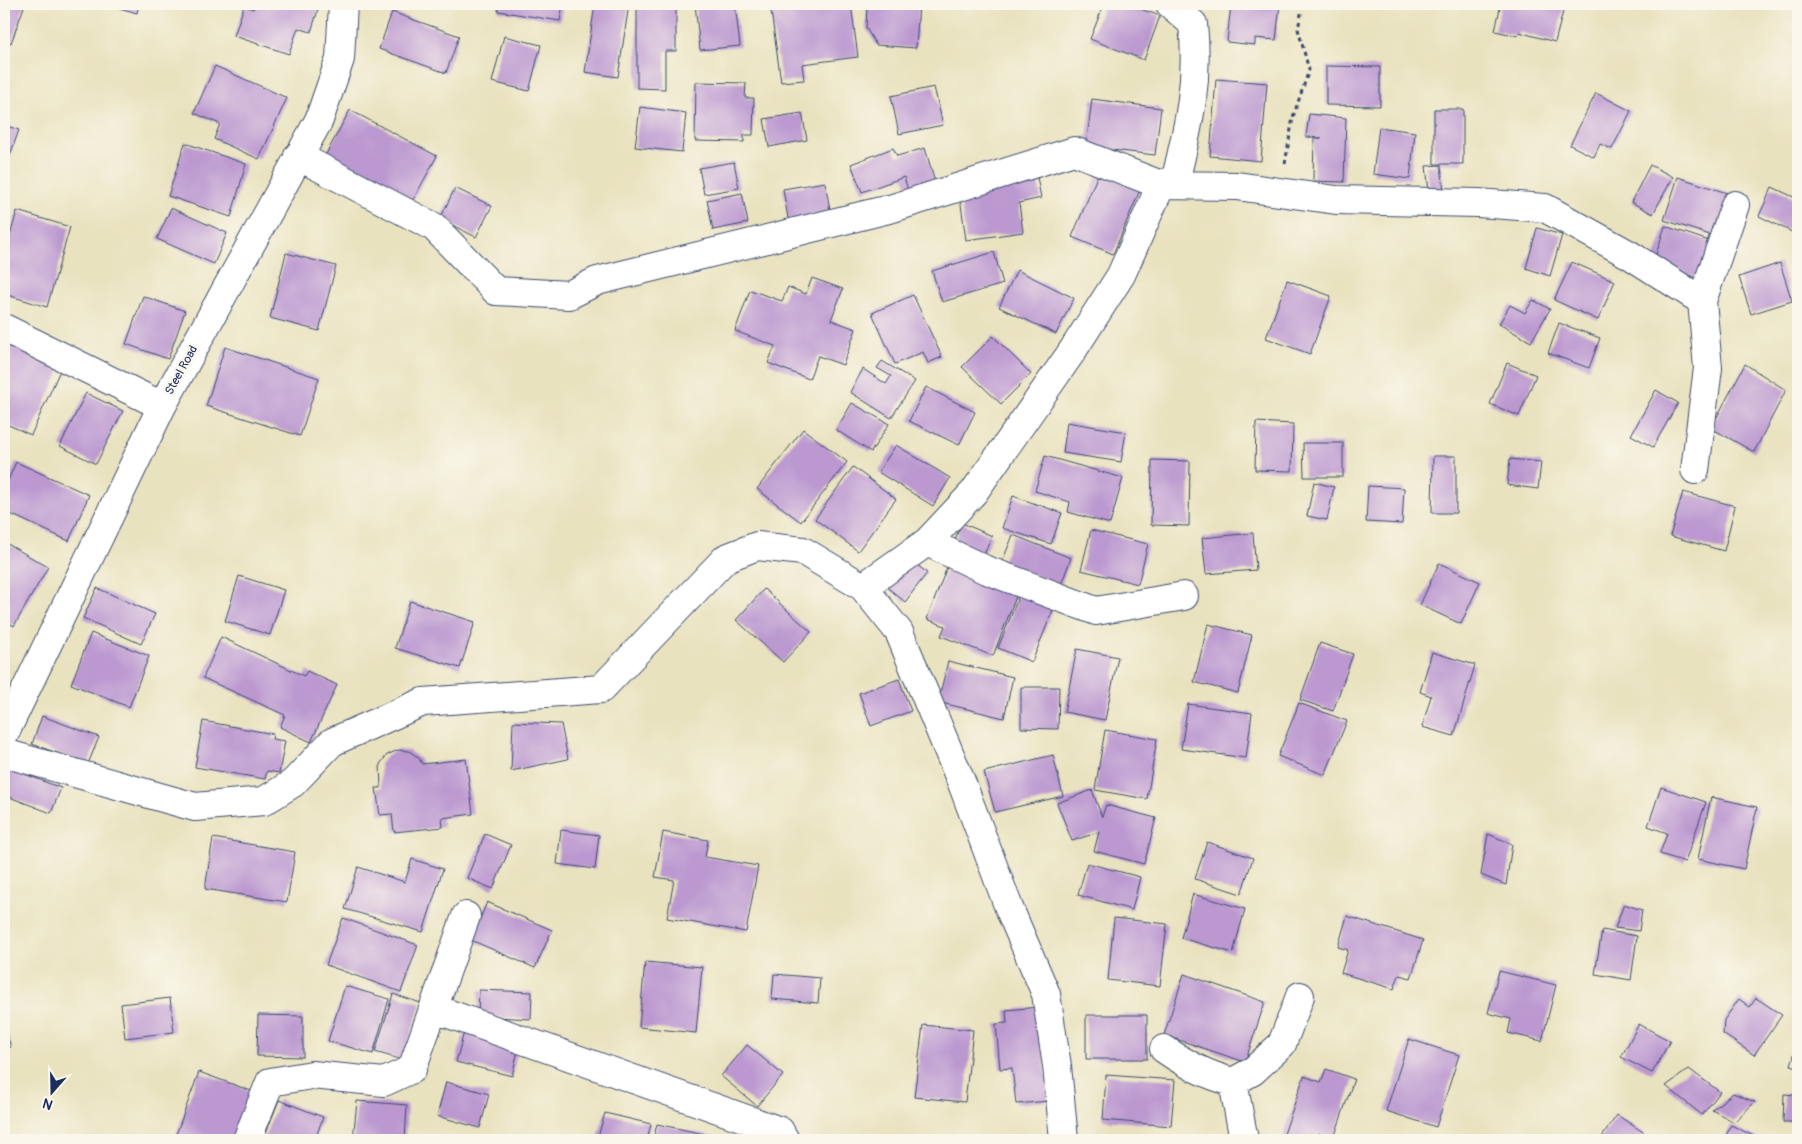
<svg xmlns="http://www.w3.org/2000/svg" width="1802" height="1144" viewBox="0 0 1802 1144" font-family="Pangolin,sans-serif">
<rect width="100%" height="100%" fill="#fbf7ec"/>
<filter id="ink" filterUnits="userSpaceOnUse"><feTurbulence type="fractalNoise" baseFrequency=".02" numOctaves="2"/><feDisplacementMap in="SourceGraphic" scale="10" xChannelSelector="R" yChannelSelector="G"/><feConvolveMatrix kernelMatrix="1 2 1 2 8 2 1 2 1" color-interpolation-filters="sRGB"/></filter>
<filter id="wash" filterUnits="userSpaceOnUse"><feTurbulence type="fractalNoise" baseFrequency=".0096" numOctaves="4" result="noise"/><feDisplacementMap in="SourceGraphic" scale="20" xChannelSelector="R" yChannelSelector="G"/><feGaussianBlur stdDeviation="1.12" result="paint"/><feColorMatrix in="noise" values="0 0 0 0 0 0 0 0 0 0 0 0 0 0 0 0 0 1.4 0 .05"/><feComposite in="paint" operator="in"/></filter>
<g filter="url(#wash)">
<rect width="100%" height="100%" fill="#e9e2bf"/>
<g id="blocks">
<path fill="#bb98d0" d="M4,4H25L11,43L4,40Z
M106,4H139L137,13Z
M255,4H299L318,10L311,32L298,28L289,54L234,36L244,6L253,9Z
M499,4H563L560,21L498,11Z
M595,4H629L618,77L585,72Z
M637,4H676V51H665V89L637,88Z
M695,4H735L740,46L700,50Z
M831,4H851L858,57L802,64L804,80L781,82L771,11Z
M867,4H919L916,48L876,45L866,28Z
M1104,4H1127L1160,16L1144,60L1090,39Z
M1231,4H1280L1276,40L1255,38V45L1227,42Z
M1501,4H1565L1555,42L1519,32L1518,36L1495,31Z
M392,12L459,36L446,73L379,49Z
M504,36L541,45L529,91L492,82Z
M215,66L287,98L259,159L214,139L220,124L194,113Z
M1326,66L1380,67V106L1326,105Z
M1216,79L1267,83L1261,161L1210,156Z
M696,82L746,83L745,98H754L753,135H744V142L695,141Z
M934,87L943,125L899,134L891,96Z
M1596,93L1631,111L1612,149L1600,144L1594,157L1570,145Z
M1092,99L1161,108L1155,155L1086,147Z
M640,107L686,113L682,152L635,147Z
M1434,109H1463V164H1434Z
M350,110L437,156L412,202L325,156Z
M802,113L807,140L769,147L764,119Z
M1309,114L1346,118L1344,182L1313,181L1314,138H1322L1306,137Z
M4,125L19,130L4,172Z
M1379,127L1415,132L1410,179L1373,174Z
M185,143L246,164L231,217L168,196Z
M893,148L897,156L925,148L936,186L909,194L904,177L862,192L851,164Z
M734,162L739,188L704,194L699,168Z
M1441,165L1444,191L1429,192L1426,166Z
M1650,165L1673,177L1653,214L1631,202Z
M1099,172L1140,190L1113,254L1072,237Z
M1037,177L1041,198L1019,203L1023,232L966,240L959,190Z
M1678,177L1730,194L1716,237L1664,220Z
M825,182L831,216L789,224L783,189Z
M1772,187L1798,199V235L1759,216Z
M455,188L492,206L476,237L440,219Z
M742,193L748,223L713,230L707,200Z
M171,208L227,233L214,264L157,239Z
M17,211L70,227L47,307L4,294V257Z
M1665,226L1712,242L1700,279L1653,264Z
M1537,228L1562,235L1550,276L1526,268Z
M994,252L1003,284L942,302L932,271Z
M286,253L336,266L319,331L270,318Z
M1572,262L1615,281L1598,320L1554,300Z
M1780,263L1792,301L1751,314L1739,277Z
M1017,270L1074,298L1056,334L999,307Z
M812,278L843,289L831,320L856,329L843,365L818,356L809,379L768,363L775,346L735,331L750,290L782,301L788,287L806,294Z
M1287,280L1331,296L1310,354L1266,338Z
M913,295L942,357L928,363L923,352L895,364L872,313Z
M143,296L185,311L168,359L126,344Z
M1533,300L1550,309L1531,342L1499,324L1510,305L1525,313Z
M1559,323L1600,338L1589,368L1548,353Z
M993,336L1031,374L1001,404L962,367Z
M4,341L62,366L31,435L4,423Z
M225,347L319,378L300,436L206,406Z
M882,361L915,381L891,418L850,392L863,369L886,384L891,376L877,368Z
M1507,363L1536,375L1519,416L1490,404Z
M1745,364L1786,390L1754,452L1711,428Z
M926,387L975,412L959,445L909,421Z
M1656,390L1678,403L1653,447L1631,435Z
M86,393L123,411L96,464L60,446Z
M852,403L889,424L871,452L836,430Z
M1067,422L1126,432L1121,462L1063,453Z
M1256,422L1293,424L1292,471L1255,470Z
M803,429L847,462L801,522L757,489Z
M1303,443H1343V477H1304Z
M896,445L950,478L933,506L878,472Z
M1045,456L1123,478L1110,524L1068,512L1070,502L1035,491Z
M1433,456H1456V513H1432Z
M1510,459L1541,462L1538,489L1507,485Z
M1152,460L1190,461L1189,526L1151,525Z
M16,462L89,495L69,541L4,511V490Z
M853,467L896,499L858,551L815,519Z
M1314,482L1334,487L1327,520L1307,516Z
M1368,486L1404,488L1402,524L1366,522Z
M1683,492L1735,506L1724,551L1670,536Z
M1013,496L1062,513L1051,544L1002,528Z
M962,523L992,536L983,557L953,544Z
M1091,530L1148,544L1138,584L1081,570Z
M1253,533L1256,570L1206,574L1202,538Z
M1013,535L1071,558L1061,585L1002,562Z
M4,542L48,567L14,626L4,620Z
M910,559L927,573L905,602L887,587Z
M1439,563L1480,582L1461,624L1420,605Z
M947,567L1017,594L993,656L941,636L945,626L927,619Z
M239,576L284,590L270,635L225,621Z
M97,588L155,614L141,644L83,618Z
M764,589L811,632L783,662L736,620Z
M1021,591L1055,605L1032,662L998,648Z
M410,601L475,622L460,668L395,648Z
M1208,624L1252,635L1238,693L1194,682Z
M91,633L149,656L129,707L71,684Z
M221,637L304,676L307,671L337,685L311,742L280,727L285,715L203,678Z
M1320,643L1353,654L1333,711L1300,700Z
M1077,649L1118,657L1105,720L1064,712Z
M1432,652L1475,665L1454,736L1422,727L1431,696L1420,692Z
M948,661L1013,677L1004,718L938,702Z
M899,679L911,711L871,726L859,693Z
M1021,687H1059L1058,729L1021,728Z
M1299,703L1347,721L1325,775L1278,756Z
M1188,704L1252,713L1246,758L1181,749Z
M42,716L99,737L88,764L32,744Z
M203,721L273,734L272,739L285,741L279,773L267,771L265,779L195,767Z
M513,722L561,724L568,759L511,771Z
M1105,730L1157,739L1147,799L1095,790Z
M398,750L409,751L419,758L422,764L466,759L473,814L442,818L443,827L394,832L392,814L380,815L376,788H381L380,764L387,755Z
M1053,755L1063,796L995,812L984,772Z
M4,766L61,788L51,813L4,795Z
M1661,787L1706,802L1685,862L1660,854L1667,833L1648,826Z
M1092,790L1102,817L1106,805L1156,818L1144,864L1094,851L1099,832L1072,841L1057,803Z
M1711,797L1757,807L1744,869L1698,859Z
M561,830L599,835L595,869L557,864Z
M663,832L708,840L705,857L758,866L746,932L667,918L674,880L655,877Z
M485,834L511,845L493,889L467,878Z
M1488,834L1512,844L1506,885L1481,875Z
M213,838L295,852L287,902L205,889Z
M1207,842L1253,858L1241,894L1195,879Z
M412,859L443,869L423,932L345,909L358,867L405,882Z
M1087,863L1140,877L1132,910L1078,895Z
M1193,894L1245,909L1233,953L1181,938Z
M487,902L552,930L535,968L471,940Z
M1624,904L1642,910L1639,931L1615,928Z
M1347,916L1423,940L1411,978L1399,975L1394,989L1341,973L1348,950L1338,947Z
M343,918L418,945L401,992L326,965Z
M1114,918L1167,924L1160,986L1108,980Z
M1602,930L1637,936L1631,980L1595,974Z
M645,962L702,967L696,1033L639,1027Z
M1499,971L1556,985L1542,1041L1508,1033L1511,1019L1488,1013Z
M774,974L820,978L818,1003L772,999Z
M1184,974L1265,1002L1245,1062L1164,1035Z
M345,986L389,999L373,1054L328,1041Z
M479,990L532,992L531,1019L478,1016Z
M393,994L421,1003L403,1060L375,1052Z
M170,998L174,1032L125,1038L121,1004Z
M1756,998L1782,1015L1754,1055L1723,1034L1724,1020L1739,999L1750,1007Z
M1039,1007L1049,1101L1016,1104L1012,1068L1000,1069L996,1024L1007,1023L1006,1010Z
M258,1015L303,1016V1057L257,1056Z
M1086,1015H1147V1059H1086Z
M1639,1024L1670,1041L1652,1073L1621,1057Z
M923,1025L973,1030L965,1102L914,1097Z
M4,1026L11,1047L4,1049Z
M464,1032L519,1046L512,1076L456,1062Z
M1409,1039L1459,1055L1436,1127L1386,1111Z
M1798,1041V1067L1791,1065Z
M747,1045L783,1075L757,1106L721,1076Z
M1326,1069L1354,1079L1334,1138L1318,1133L1316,1140H1293L1283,1137L1304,1076L1321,1082Z
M1689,1069L1720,1092L1702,1115L1666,1086Z
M199,1072L254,1092L237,1140H174Z
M1106,1075L1175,1080L1171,1126L1103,1120Z
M446,1082L489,1094L480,1128L437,1116Z
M1733,1093L1755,1102L1734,1122L1712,1110Z
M1784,1094L1798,1095V1122H1783Z
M279,1100L323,1117L315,1140H263Z
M357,1101L407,1105L405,1140H353Z
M605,1113L651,1124L647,1140H597Z
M1617,1115L1646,1134L1642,1140H1600Z
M657,1124L723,1138V1140H653Z
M1731,1125L1762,1140H1724Z"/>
</g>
</g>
<g filter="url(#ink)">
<use href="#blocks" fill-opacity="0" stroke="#3a4a6d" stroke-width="1"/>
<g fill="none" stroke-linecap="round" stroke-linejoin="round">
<g stroke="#3a4a6d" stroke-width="30">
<path id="minor" d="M298,156L434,227L496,291L569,295L597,281L893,208L1074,151L1161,185L1237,186L1336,200L1478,203L1545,208L1630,255L1702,301
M4,328L162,406
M1695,470L1708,368L1702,301L1735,205
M927,542L984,569L1096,611L1184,596
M863,587L927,542L974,492L1071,353L1121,275L1161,185L1176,178C1189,124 1199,81 1193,24L1170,4
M4,735L162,406L319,120L340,59L343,4
M4,753L195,807L264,801L293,783L332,742L423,702L601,689L726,558L757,546L803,551L863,587L899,632L963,786L1009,908L1046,994L1057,1066L1064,1140
M435,1009L780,1131L785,1140
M1164,1049C1186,1064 1206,1075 1233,1082
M247,1140L270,1082L312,1075L384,1082L412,1069L466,916
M1244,1140L1233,1082L1253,1071L1282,1044L1300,996"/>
</g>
<path stroke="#3a4a6d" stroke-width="3" stroke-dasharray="4 4" stroke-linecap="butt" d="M1285,164L1293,117L1309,70L1298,29L1303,4"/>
<use href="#minor" stroke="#fff" stroke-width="28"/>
</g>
</g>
<g text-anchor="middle" stroke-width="5" stroke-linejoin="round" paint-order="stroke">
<g font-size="12" fill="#1b2f5e" stroke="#fbf7ec">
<text transform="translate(181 370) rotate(-61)" y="4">Steel Road</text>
</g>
</g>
<rect width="1802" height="1144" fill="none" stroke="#fbf7ec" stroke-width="20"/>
<g transform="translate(52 1092) rotate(200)" stroke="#fbf7ec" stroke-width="4" paint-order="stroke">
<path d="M0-4L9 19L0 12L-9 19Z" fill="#1b2f5e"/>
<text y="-8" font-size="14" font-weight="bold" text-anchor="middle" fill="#1b2f5e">N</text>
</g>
</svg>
